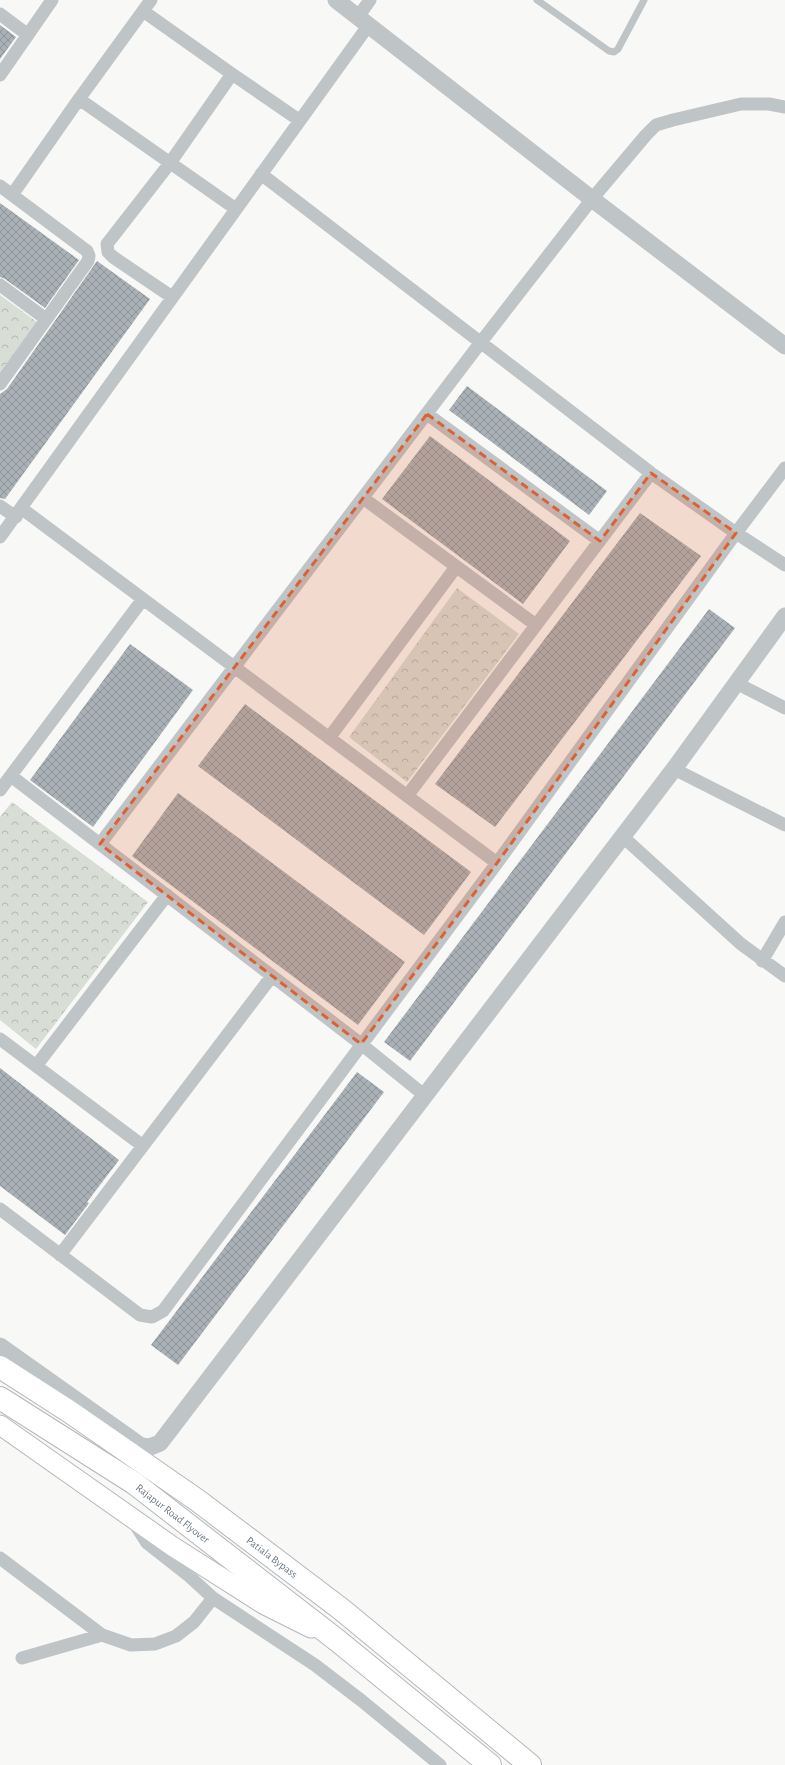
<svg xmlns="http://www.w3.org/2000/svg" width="785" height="1765" viewBox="0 0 785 1765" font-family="'Alegreya Sans',sans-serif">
<defs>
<pattern id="park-crowns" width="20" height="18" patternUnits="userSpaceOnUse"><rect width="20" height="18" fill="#d8ddd5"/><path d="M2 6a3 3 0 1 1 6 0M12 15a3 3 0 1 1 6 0" fill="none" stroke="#b3b8b2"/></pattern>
<pattern id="building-cross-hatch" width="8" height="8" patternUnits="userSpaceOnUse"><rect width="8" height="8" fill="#a9b1b6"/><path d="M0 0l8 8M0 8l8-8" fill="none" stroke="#8e959a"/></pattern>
</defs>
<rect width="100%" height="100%" fill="#f8f8f6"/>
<path fill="url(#park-crowns)" d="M0,295L37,322L0,373Z
M457,588L519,634L407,782L349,737Z
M12,802L148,902L36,1049L0,1020V817Z"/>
<path fill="url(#building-cross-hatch)" d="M0,25L16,37L0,59Z
M0,203L79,260L45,308L5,279L0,277Z
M97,261L150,299L5,499L0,498V394L7,389Z
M467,386L607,491L589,515L449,410Z
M430,436L570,541L523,604L382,499Z
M640,513L701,556L495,827L435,784Z
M709,609L735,628L410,1061L384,1042Z
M130,644L193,690L93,827L30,780Z
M245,704L471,872L424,935L198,766Z
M178,793L405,962L358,1025L132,856Z
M0,1068L119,1160L87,1202L89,1203L65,1235L0,1186Z
M357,1072L384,1092L178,1365L151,1345Z"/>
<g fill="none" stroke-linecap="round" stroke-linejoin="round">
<g stroke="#b4b9be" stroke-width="21">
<path id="secondary" d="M0,1425L172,1546L263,1604L311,1628"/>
</g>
<g stroke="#b3b7ba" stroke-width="24">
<g id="trunk">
<path id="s1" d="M0,1367L70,1412L197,1500L341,1609L530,1765"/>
<path id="s2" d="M0,1398L134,1483L338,1641L490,1765"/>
</g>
</g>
<path stroke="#bfc4c7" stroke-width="7" d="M537,0L609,51L614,52L618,49L644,0"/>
<path stroke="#bfc4c7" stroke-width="13" d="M143,11L232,74
M0,14L28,35
M358,17L370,0
M0,75L52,0
M79,99L151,0
M0,186L87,251L89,256L88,261L0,384
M12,195L79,99L236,209
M0,285L46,319
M172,297L113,257L108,252L107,244L170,163L232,74L299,120
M427,414L600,541
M785,468L736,533L785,565
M363,498L536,625
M0,506L16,517
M21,508L497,863L736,533L651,473L261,174
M0,537L368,26
M736,683L785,708
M329,738L456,567
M674,769L785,825
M11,776L361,1044L424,1095
M0,790L143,599
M407,796L651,473
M622,836L741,944L785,976
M100,844L481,342L592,199L646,135L656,125L673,120L741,104H769L785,107
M762,961L785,922
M0,1039L143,1146
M36,1066L167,895
M0,1209L140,1315L152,1317L163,1311L497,863
M60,1255L272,976
M133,1521L147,1543L189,1576L213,1598L315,1665L362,1701L440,1765
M0,1558L102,1635
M22,1658L102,1635L131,1645L155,1644L176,1636L194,1622L213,1598"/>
<path stroke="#bfc4c7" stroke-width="17" d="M336,0L592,199L785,346
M0,1346L141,1446L150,1447L160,1443L674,769L785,616"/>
<use href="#secondary" stroke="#fff" stroke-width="19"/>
<use href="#trunk" stroke="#fff" stroke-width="22"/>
</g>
<path fill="#da6234" fill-opacity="0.2" stroke="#da6234" stroke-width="3" stroke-dasharray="8 5" stroke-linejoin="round" d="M427,414L600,541L651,473L736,533L497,863L361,1044L100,844Z"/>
<g text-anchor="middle" stroke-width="4" stroke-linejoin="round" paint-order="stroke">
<g font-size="11" fill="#697885" stroke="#fff">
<text dy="4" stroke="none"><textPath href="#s2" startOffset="208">Rajapur Road Flyover</textPath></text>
<text dy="4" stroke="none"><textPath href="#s1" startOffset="332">Patiala Bypass</textPath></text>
</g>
</g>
</svg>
